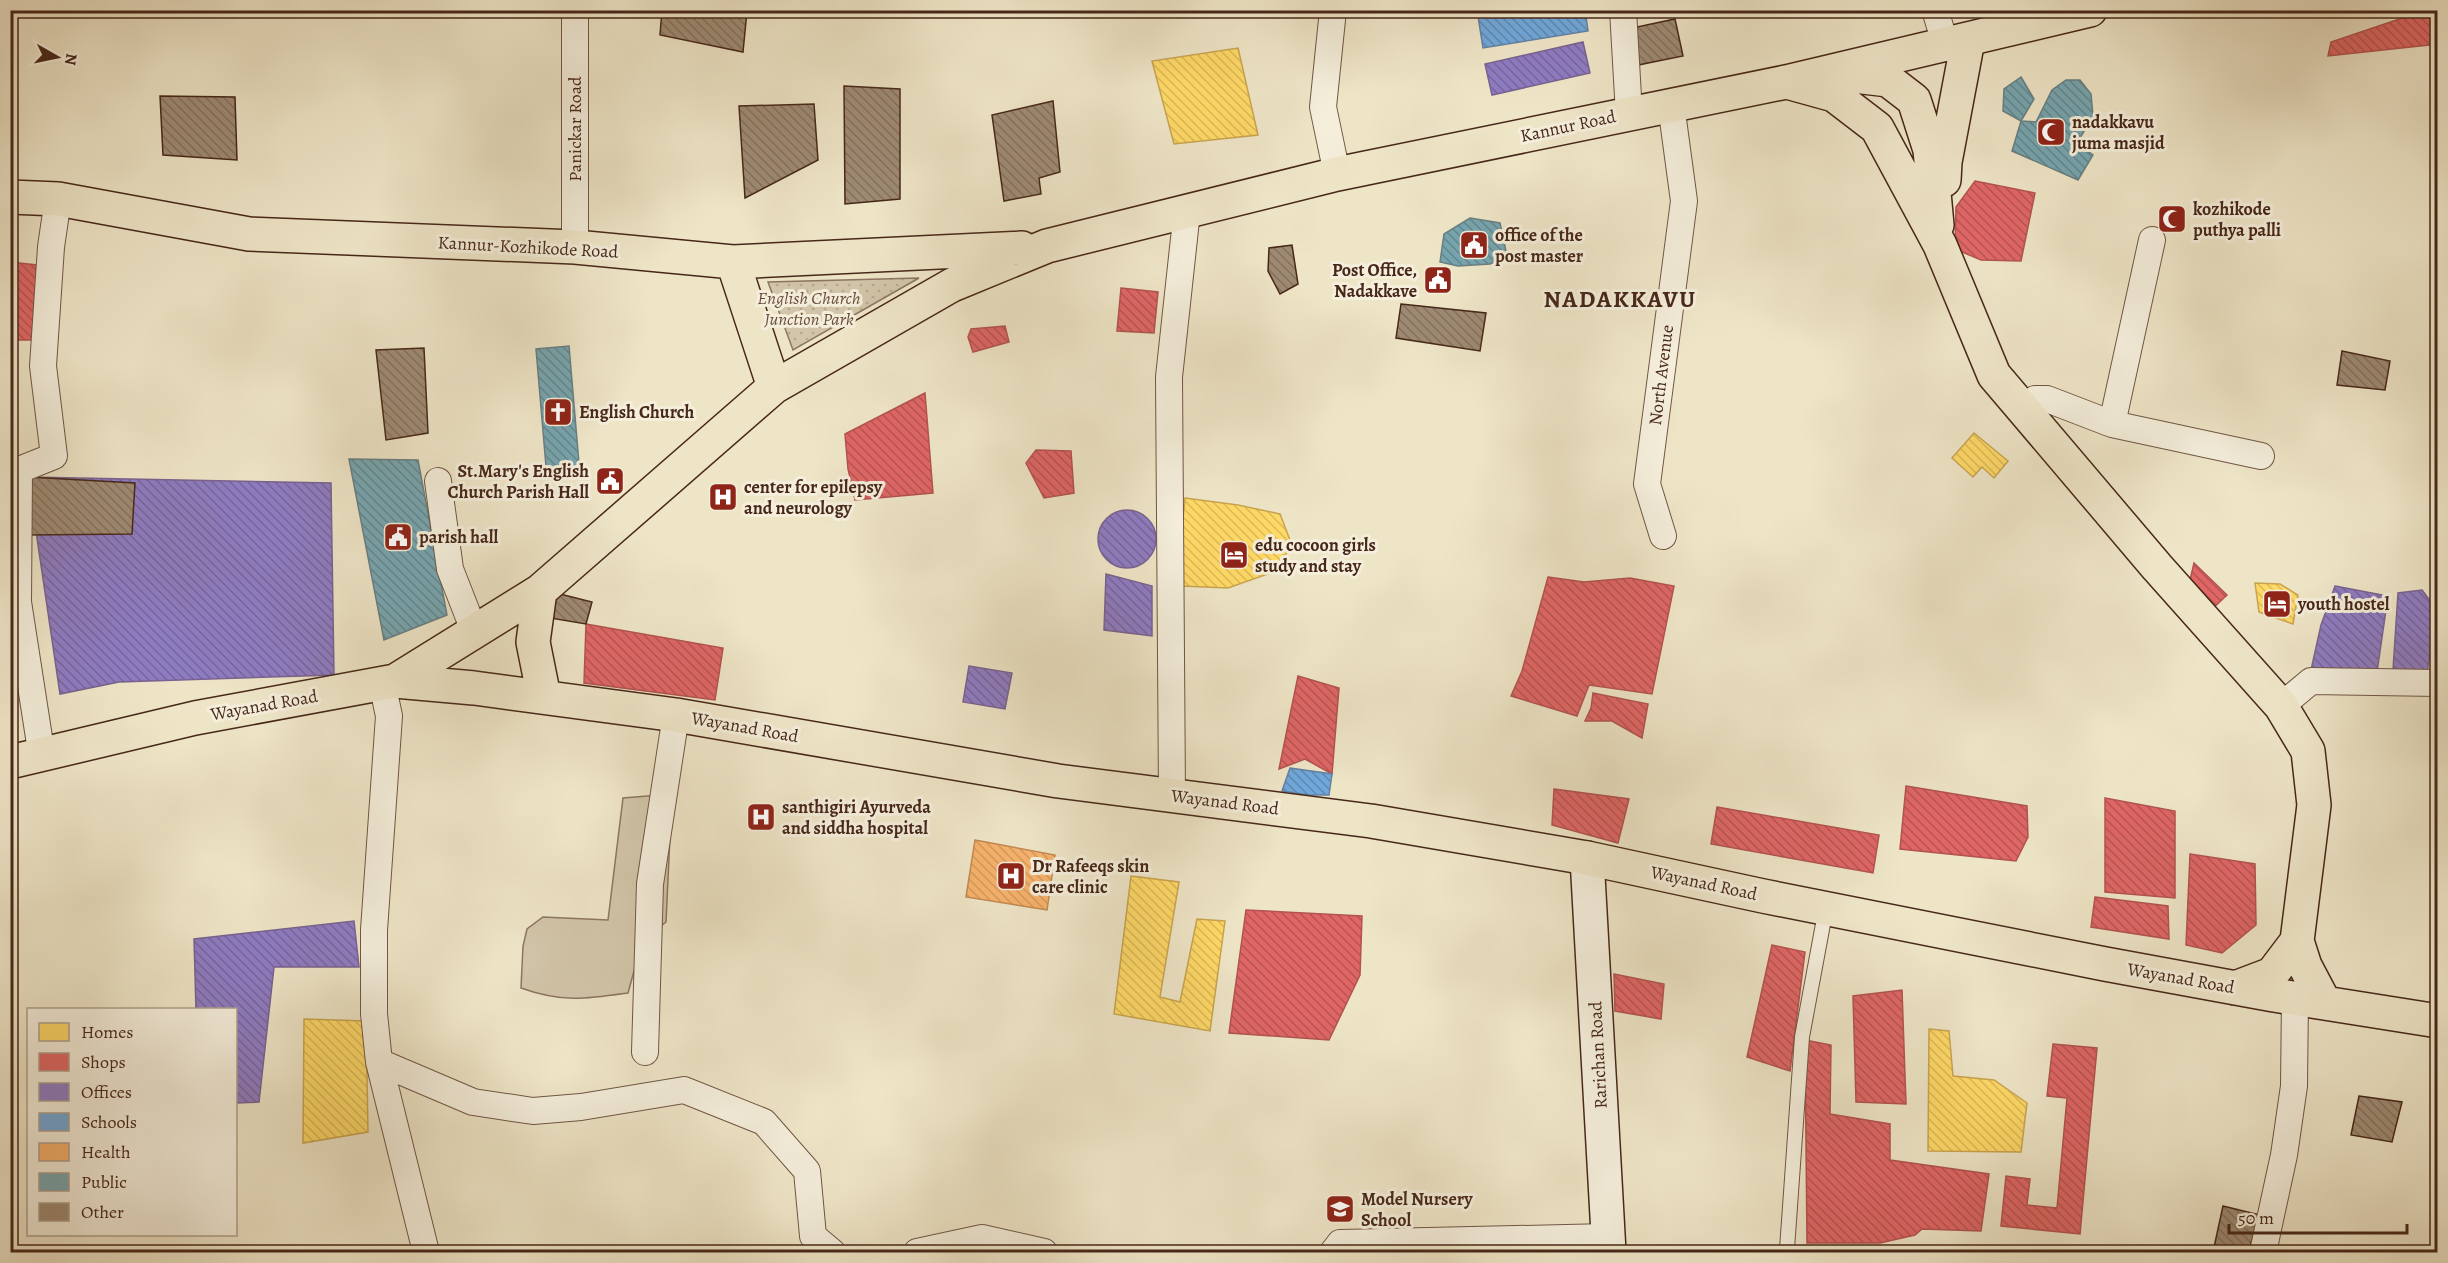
<svg xmlns="http://www.w3.org/2000/svg" width="2448" height="1263" viewBox="0 0 2448 1263" font-family="Alegreya,serif">
<defs>
<pattern id="park-dots" width="8" height="8" patternUnits="userSpaceOnUse" patternTransform="scale(1.5)"><rect width="8" height="8" fill="#d2c5a9"/><path d="M2 2h.1M6 6h.1" fill="none" stroke="#b6a991" stroke-width="1.8" stroke-linecap="round"/></pattern>
<pattern id="homes-back-hatch" width="6" height="6" patternUnits="userSpaceOnUse" patternTransform="scale(1.5)"><rect width="6" height="6" fill="#ffd966"/><path d="M-1 5l2 2M0 0l6 6M5-1l2 2" fill="none" stroke="#dcba58"/></pattern>
<pattern id="shops-back-hatch" width="6" height="6" patternUnits="userSpaceOnUse" patternTransform="scale(1.5)"><rect width="6" height="6" fill="#e06666"/><path d="M-1 5l2 2M0 0l6 6M5-1l2 2" fill="none" stroke="#b75453"/></pattern>
<pattern id="offices-back-hatch" width="6" height="6" patternUnits="userSpaceOnUse" patternTransform="scale(1.5)"><rect width="6" height="6" fill="#8e7cc3"/><path d="M-1 5l2 2M0 0l6 6M5-1l2 2" fill="none" stroke="#76669e"/></pattern>
<pattern id="schools-back-hatch" width="6" height="6" patternUnits="userSpaceOnUse" patternTransform="scale(1.5)"><rect width="6" height="6" fill="#6fa8dc"/><path d="M-1 5l2 2M0 0l6 6M5-1l2 2" fill="none" stroke="#5d89b2"/></pattern>
<pattern id="health-back-hatch" width="6" height="6" patternUnits="userSpaceOnUse" patternTransform="scale(1.5)"><rect width="6" height="6" fill="#f6b26b"/><path d="M-1 5l2 2M0 0l6 6M5-1l2 2" fill="none" stroke="#d4995c"/></pattern>
<pattern id="public-back-hatch" width="6" height="6" patternUnits="userSpaceOnUse" patternTransform="scale(1.5)"><rect width="6" height="6" fill="#76a5af"/><path d="M-1 5l2 2M0 0l6 6M5-1l2 2" fill="none" stroke="#63868e"/></pattern>
<pattern id="building-back-hatch" width="6" height="6" patternUnits="userSpaceOnUse" patternTransform="scale(1.5)"><rect width="6" height="6" fill="#9e8a73"/><path d="M-1 5l2 2M0 0l6 6M5-1l2 2" fill="none" stroke="#83715e"/></pattern>
</defs>
<rect width="100%" height="100%" fill="#eee5c7"/>
<filter id="stains"><feTurbulence type="fractalNoise" baseFrequency=".00333" numOctaves="4"/><feColorMatrix values="0 0 0 0 .2 0 0 0 0 .09 0 0 0 0 .02 0 0 0 .5 -.17"/></filter>
<radialGradient id="worn" r=".72"><stop offset=".6" stop-color="#630" stop-opacity="0"/><stop offset="1" stop-color="#630" stop-opacity=".3"/></radialGradient>
<path fill="url(#park-dots)" stroke="#8c7661" stroke-width="1.5" d="M919,278L793,350L768,282Z"/>
<path fill="#d2c5a9" stroke="#8c7661" stroke-width="1.5" d="M672,794L666,922L642,942L628,993C586,999 563,1003 521,988L523,946L527,929L543,917L608,920L623,798Z"/>
<path fill="url(#homes-back-hatch)" stroke="#c8a44f" stroke-width="1.5" d="M1238,48L1258,135L1174,144L1152,61Z
M1974,433L2008,461L1994,478L1982,467L1973,477L1952,458Z
M1185,498L1238,505L1280,514L1290,540L1282,569L1228,588L1181,586L1182,529Z
M2255,583L2280,584L2298,595L2293,624L2259,612Z
M1131,876L1179,882L1160,997L1180,1002L1197,919L1225,921L1210,1031L1114,1014Z
M304,1019L366,1021L368,1132L303,1143Z
M1929,1029L1949,1031L1953,1076L1994,1080L2027,1103L2021,1152L1928,1151Z"/>
<path fill="url(#shops-back-hatch)" stroke="#b2534f" stroke-width="1.5" d="M2426,10H2438V44L2328,56L2331,42Z
M1975,181L2035,193L2021,261L1981,260L1955,249L1956,207Z
M10,262L37,265L38,340H10Z
M1121,288L1158,292L1154,333L1117,331Z
M1005,326L1009,342L973,352L968,337L971,329Z
M925,393L933,493L855,500L848,469L845,434Z
M1036,450L1071,451L1074,493L1044,498L1026,463Z
M2194,563L2227,595L2210,611L2190,580Z
M1548,577L1584,582L1630,578L1674,586L1652,694L1589,685L1577,716L1511,696L1522,671Z
M586,624L723,648L715,700L584,683Z
M1298,676L1339,688L1332,774L1305,759L1279,769Z
M1593,693L1648,704L1642,738L1612,721H1585L1591,708Z
M1906,786L2027,806L2028,837L2016,861L1900,849Z
M1554,789L1629,799L1618,843L1552,825Z
M2105,798L2175,811V898L2105,892Z
M1717,807L1879,835L1873,873L1711,844Z
M2190,854L2255,864L2256,925L2222,953L2186,945Z
M2095,897L2168,906L2169,939L2091,927Z
M1246,910L1362,916L1360,975L1329,1040L1229,1033Z
M1772,945L1805,952L1790,1071L1747,1057Z
M1614,974L1664,984L1661,1019L1615,1011Z
M1902,990L1906,1104L1856,1102L1853,996Z
M1805,1040L1831,1045L1830,1114L1890,1124V1160L1989,1174L1981,1231L1922,1229L1915,1235L1880,1243H1807Z
M2053,1044L2097,1048L2080,1234L2001,1226L2006,1176L2030,1179L2027,1205L2057,1208L2067,1098L2047,1096Z"/>
<path fill="url(#offices-back-hatch)" stroke="#796290" stroke-width="1.5" d="M1583,42L1590,73L1492,95L1485,64Z
M28,477L331,483L334,675L119,682L60,694Z
M1098 539a29 29 0 1 1 58 0a29 29 0 1 1-58 0Z
M1106,574L1152,586V636L1104,630Z
M2335,586L2388,596L2377,672L2311,670L2321,625Z
M2422,590L2437,610L2427,673L2393,670L2398,593Z
M969,666L1012,673L1005,709L963,702Z
M354,921L359,967H274L259,1102L236,1103V1010H196L194,939Z"/>
<path fill="url(#schools-back-hatch)" stroke="#6381a2" stroke-width="1.5" d="M1477,10H1585L1588,31L1483,48Z
M1290,768L1332,774L1329,795H1309L1282,791Z"/>
<path fill="url(#health-back-hatch)" stroke="#c28852" stroke-width="1.5" d="M975,840L1055,855L1047,910L966,897Z"/>
<path fill="url(#public-back-hatch)" stroke="#687f82" stroke-width="1.5" d="M2021,77L2034,99L2021,121L2003,111L2004,89Z
M2066,80H2080L2091,94L2093,116L2077,143L2093,155L2078,180L2012,151L2021,121L2036,122L2052,90Z
M1470,218L1500,223L1507,256L1490,264L1458,266L1440,262L1444,234Z
M569,346L580,475L547,478L536,349Z
M349,459L418,460L447,615L384,640Z"/>
<path fill="url(#building-back-hatch)" stroke="#472719" stroke-width="1.5" d="M662,10L747,11L743,52L660,35Z
M1675,19L1683,56L1638,65L1632,28Z
M844,86L900,89V199L845,204Z
M160,96L235,97L237,160L163,155Z
M1053,101L1060,172L1039,178L1041,194L1004,201L992,115Z
M814,104L818,160L745,198L739,106Z
M1292,245L1298,284L1280,294L1268,271L1269,248Z
M1401,304L1486,313L1480,351L1396,338Z
M424,348L428,433L386,440L376,350Z
M2342,351L2390,361L2385,390L2337,385Z
M28,477L135,483L132,534L28,535Z
M556,593L592,602L586,624L550,618Z
M2359,1096L2402,1102L2392,1142L2351,1135Z
M2223,1206L2260,1215L2248,1252H2213Z"/>
<g fill="none" stroke-linecap="round" stroke-linejoin="round">
<g stroke="#715644" stroke-width="16">
<path id="lane" d="M1787,1249L1802,1037L1826,908"/>
</g>
<g stroke="#715644" stroke-width="28">
<path id="street" d="M575,10V247
M1333,10L1323,107L1337,174
M1623,10L1629,114
M1935,10L1946,46
M2024,410L2035,399H2047L2112,424L2261,456
M2112,424L2152,240
M438,481L450,569L475,633
M1663,536L1647,484L1684,201L1671,105
M382,683L389,716L374,930V1014L379,1062L426,1252
M2281,706L2311,681L2438,683
M43,754L40,744L18,602L19,470L54,456L43,366L51,247L58,199
M1172,796L1169,377L1187,211
M645,1052L650,884L676,715
M379,1062L473,1102L533,1111L581,1107L684,1090L764,1122L807,1171L813,1236L832,1252
M917,1252L982,1238L1044,1252
M1333,1252L1340,1243L1608,1237
M2263,1252L2284,1155L2294,1086L2295,998"/>
</g>
<g stroke="#472719" stroke-width="36">
<path id="secondary" d="M1587,858L1609,1252"/>
</g>
<g stroke="#472719" stroke-width="36">
<path id="primary" d="M1846,75L1888,80L1914,100L1930,150L1937,225
M1787,82L1834,95L1877,128L1940,245L1994,375L2157,567L2281,706L2308,751L2314,805L2297,941L2305,966L2324,1002
M1944,180L1945,162L1968,40
M10,197L58,199L249,234L575,247L733,262L1022,248
M733,262L774,387
M540,591L533,642L544,697
M395,681L540,591L774,387L952,285L1047,246L1337,174L1786,82L2090,10
M10,762L195,718L395,681L474,688L676,715L1058,781L1371,821L1587,858L1763,896L2105,964L2274,995L2438,1021
M2235,988L2272,974L2297,941"/>
</g>
<use href="#lane" stroke="#f4eedb" stroke-width="14"/>
<use href="#street" stroke="#f4eedb" stroke-width="26"/>
<use href="#secondary" stroke="#f4eedb" stroke-width="33"/>
<use href="#primary" stroke="#eee5c7" stroke-width="33"/>
</g>
<defs>
<g id="mosque-square" transform="scale(1.5)"><rect x="-9" y="-9" width="18" height="18" rx="4" fill="#8f2418" stroke="#f4eedb"/><path d="M3.5-4.9A6 6 0 1 0 3.5 4.9A5 5 0 1 1 3.5-4.9Z" fill="#fff"/></g>
<g id="civic-square" transform="scale(1.5)"><rect x="-9" y="-9" width="18" height="18" rx="4" fill="#8f2418" stroke="#f4eedb"/><path d="M-.6-6.5H3V-4.5H.6V-3L4-1V1h2V6H-6V1h2V-1L-.6-3ZM-1.2 2.5V6h2.4V2.5Z" fill="#fff"/></g>
<g id="church-square" transform="scale(1.5)"><rect x="-9" y="-9" width="18" height="18" rx="4" fill="#8f2418" stroke="#f4eedb"/><path d="M-1.2-6h2.4v3.5h3.3v2.4h-3.3V6h-2.4V-.1h-3.3v-2.4h3.3Z" fill="#fff"/></g>
<g id="hospital-square" transform="scale(1.5)"><rect x="-9" y="-9" width="18" height="18" rx="4" fill="#8f2418" stroke="#f4eedb"/><path d="M-5-5h3v3.5h4V-5h3V5h-3V1.5h-4V5h-3Z" fill="#fff"/></g>
<g id="hotel-square" transform="scale(1.5)"><rect x="-9" y="-9" width="18" height="18" rx="4" fill="#8f2418" stroke="#f4eedb"/><path d="M-6-4.5h1.5V1H6V5H4.5V3h-9V5H-6ZM-4 0a1.8 1.8 0 1 1 3.6 0ZM.5 0V-2.5h3Q6-2.5 6 0Z" fill="#fff"/></g>
<g id="school-square" transform="scale(1.5)"><rect x="-9" y="-9" width="18" height="18" rx="4" fill="#8f2418" stroke="#f4eedb"/><path d="M0-5L7-2L0 1L-7-2ZM-4 1L0 2.5L4 1V4Q0 6-4 4Z" fill="#fff"/></g>
</defs>
<g fill-rule="evenodd">
<use href="#mosque-square" x="2051" y="132"/>
<use href="#mosque-square" x="2172" y="219"/>
<use href="#civic-square" x="1474" y="245"/>
<use href="#civic-square" x="1438" y="280"/>
<use href="#church-square" x="558" y="412"/>
<use href="#civic-square" x="610" y="481"/>
<use href="#hospital-square" x="723" y="497"/>
<use href="#civic-square" x="398" y="537"/>
<use href="#hotel-square" x="1234" y="555"/>
<use href="#hotel-square" x="2277" y="604"/>
<use href="#hospital-square" x="761" y="817"/>
<use href="#hospital-square" x="1011" y="876"/>
<use href="#school-square" x="1340" y="1209"/>
</g>
<g text-anchor="middle" stroke-width="6" stroke-linejoin="round" paint-order="stroke">
<g font-size="18" font-weight="bold" fill="#472719" stroke="#f4eedb" text-anchor="start">
<text x="2072" y="128">nadakkavu<tspan x="2072" dy="21">juma masjid</tspan></text>
<text x="2193" y="215">kozhikode<tspan x="2193" dy="21">puthya palli</tspan></text>
<text x="1495" y="241">office of the<tspan x="1495" dy="21">post master</tspan></text>
<text x="1417" y="276" text-anchor="end">Post Office,<tspan x="1417" dy="21">Nadakkave</tspan></text>
<text x="579" y="418">English Church</text>
<text x="589" y="477" text-anchor="end">St.Mary's English<tspan x="589" dy="21">Church Parish Hall</tspan></text>
<text x="744" y="493">center for epilepsy<tspan x="744" dy="21">and neurology</tspan></text>
<text x="419" y="543">parish hall</text>
<text x="1255" y="551">edu cocoon girls<tspan x="1255" dy="21">study and stay</tspan></text>
<text x="2298" y="610">youth hostel</text>
<text x="782" y="813">santhigiri Ayurveda<tspan x="782" dy="21">and siddha hospital</tspan></text>
<text x="1032" y="872">Dr Rafeeqs skin<tspan x="1032" dy="21">care clinic</tspan></text>
<text x="1361" y="1205">Model Nursery<tspan x="1361" dy="21">School</tspan></text>
</g>
<g font-size="18" fill="#472719" stroke="#f4eedb">
<text transform="translate(1568 126) rotate(-12)" y="6">Kannur Road</text>
<text transform="translate(575 129) rotate(-90)" y="6">Panickar Road</text>
<text transform="translate(528 247) rotate(3)" y="6">Kannur-Kozhikode Road</text>
<text transform="translate(1661 375) rotate(-83)" y="6">North Avenue</text>
<text transform="translate(264 705) rotate(-10)" y="6">Wayanad Road</text>
<text transform="translate(745 727) rotate(10)" y="6">Wayanad Road</text>
<text transform="translate(1225 802) rotate(7)" y="6">Wayanad Road</text>
<text transform="translate(1704 883) rotate(12)" y="6">Wayanad Road</text>
<text transform="translate(2181 978) rotate(10)" y="6">Wayanad Road</text>
<text transform="translate(1598 1055) rotate(-93)" y="6">Rarichan Road</text>
</g>
<g font-size="18" font-style="italic" fill="#6a4e3d" stroke="#f4eedb">
<text x="809" y="304">English Church<tspan x="809" dy="21">Junction Park</tspan></text>
</g>
<g font-size="24" font-weight="bold" letter-spacing="1.5" fill="#472719" stroke="#f4eedb">
<text x="1620" y="307">NADAKKAVU</text>
</g>
</g>
<rect width="2448" height="1263" fill="none" stroke="#eee5c7" stroke-width="36"/>
<rect x="12" y="12" width="2424" height="1239" fill="none" stroke="#472719" stroke-width="3"/>
<rect x="18" y="18" width="2412" height="1227" fill="none" stroke="#472719" stroke-width="1.5"/>
<rect x="27" y="1008" width="210" height="228" fill="#f4eedb" stroke="#af9e8d" stroke-width="1.5"/>
<rect x="39" y="1023" width="30" height="18" fill="#ffd966" stroke="#af9e8d" stroke-width="1.5"/>
<text x="81" y="1038" font-size="18" fill="#472719">Homes</text>
<rect x="39" y="1053" width="30" height="18" fill="#e06666" stroke="#af9e8d" stroke-width="1.5"/>
<text x="81" y="1068" font-size="18" fill="#472719">Shops</text>
<rect x="39" y="1083" width="30" height="18" fill="#8e7cc3" stroke="#af9e8d" stroke-width="1.5"/>
<text x="81" y="1098" font-size="18" fill="#472719">Offices</text>
<rect x="39" y="1113" width="30" height="18" fill="#6fa8dc" stroke="#af9e8d" stroke-width="1.5"/>
<text x="81" y="1128" font-size="18" fill="#472719">Schools</text>
<rect x="39" y="1143" width="30" height="18" fill="#f6b26b" stroke="#af9e8d" stroke-width="1.5"/>
<text x="81" y="1158" font-size="18" fill="#472719">Health</text>
<rect x="39" y="1173" width="30" height="18" fill="#76a5af" stroke="#af9e8d" stroke-width="1.5"/>
<text x="81" y="1188" font-size="18" fill="#472719">Public</text>
<rect x="39" y="1203" width="30" height="18" fill="#9e8a73" stroke="#af9e8d" stroke-width="1.5"/>
<text x="81" y="1218" font-size="18" fill="#472719">Other</text>
<g transform="translate(57 57) rotate(99)" stroke="#f4eedb" stroke-width="4.5" paint-order="stroke">
<path d="M0-4.5L10 22L0 15L-10 22Z" fill="#472719"/>
<text y="-9" font-size="16" font-weight="bold" text-anchor="middle" fill="#472719">N</text>
</g>
<path d="M2229 1224v9h178v-9" fill="none" stroke="#472719" stroke-width="3"/>
<text x="2238" y="1224" font-size="18" fill="#472719" stroke="#f4eedb" stroke-width="4.5" paint-order="stroke">50 m</text>
<rect width="100%" height="100%" filter="url(#stains)"/>
<rect width="100%" height="100%" fill="url(#worn)"/>
</svg>
